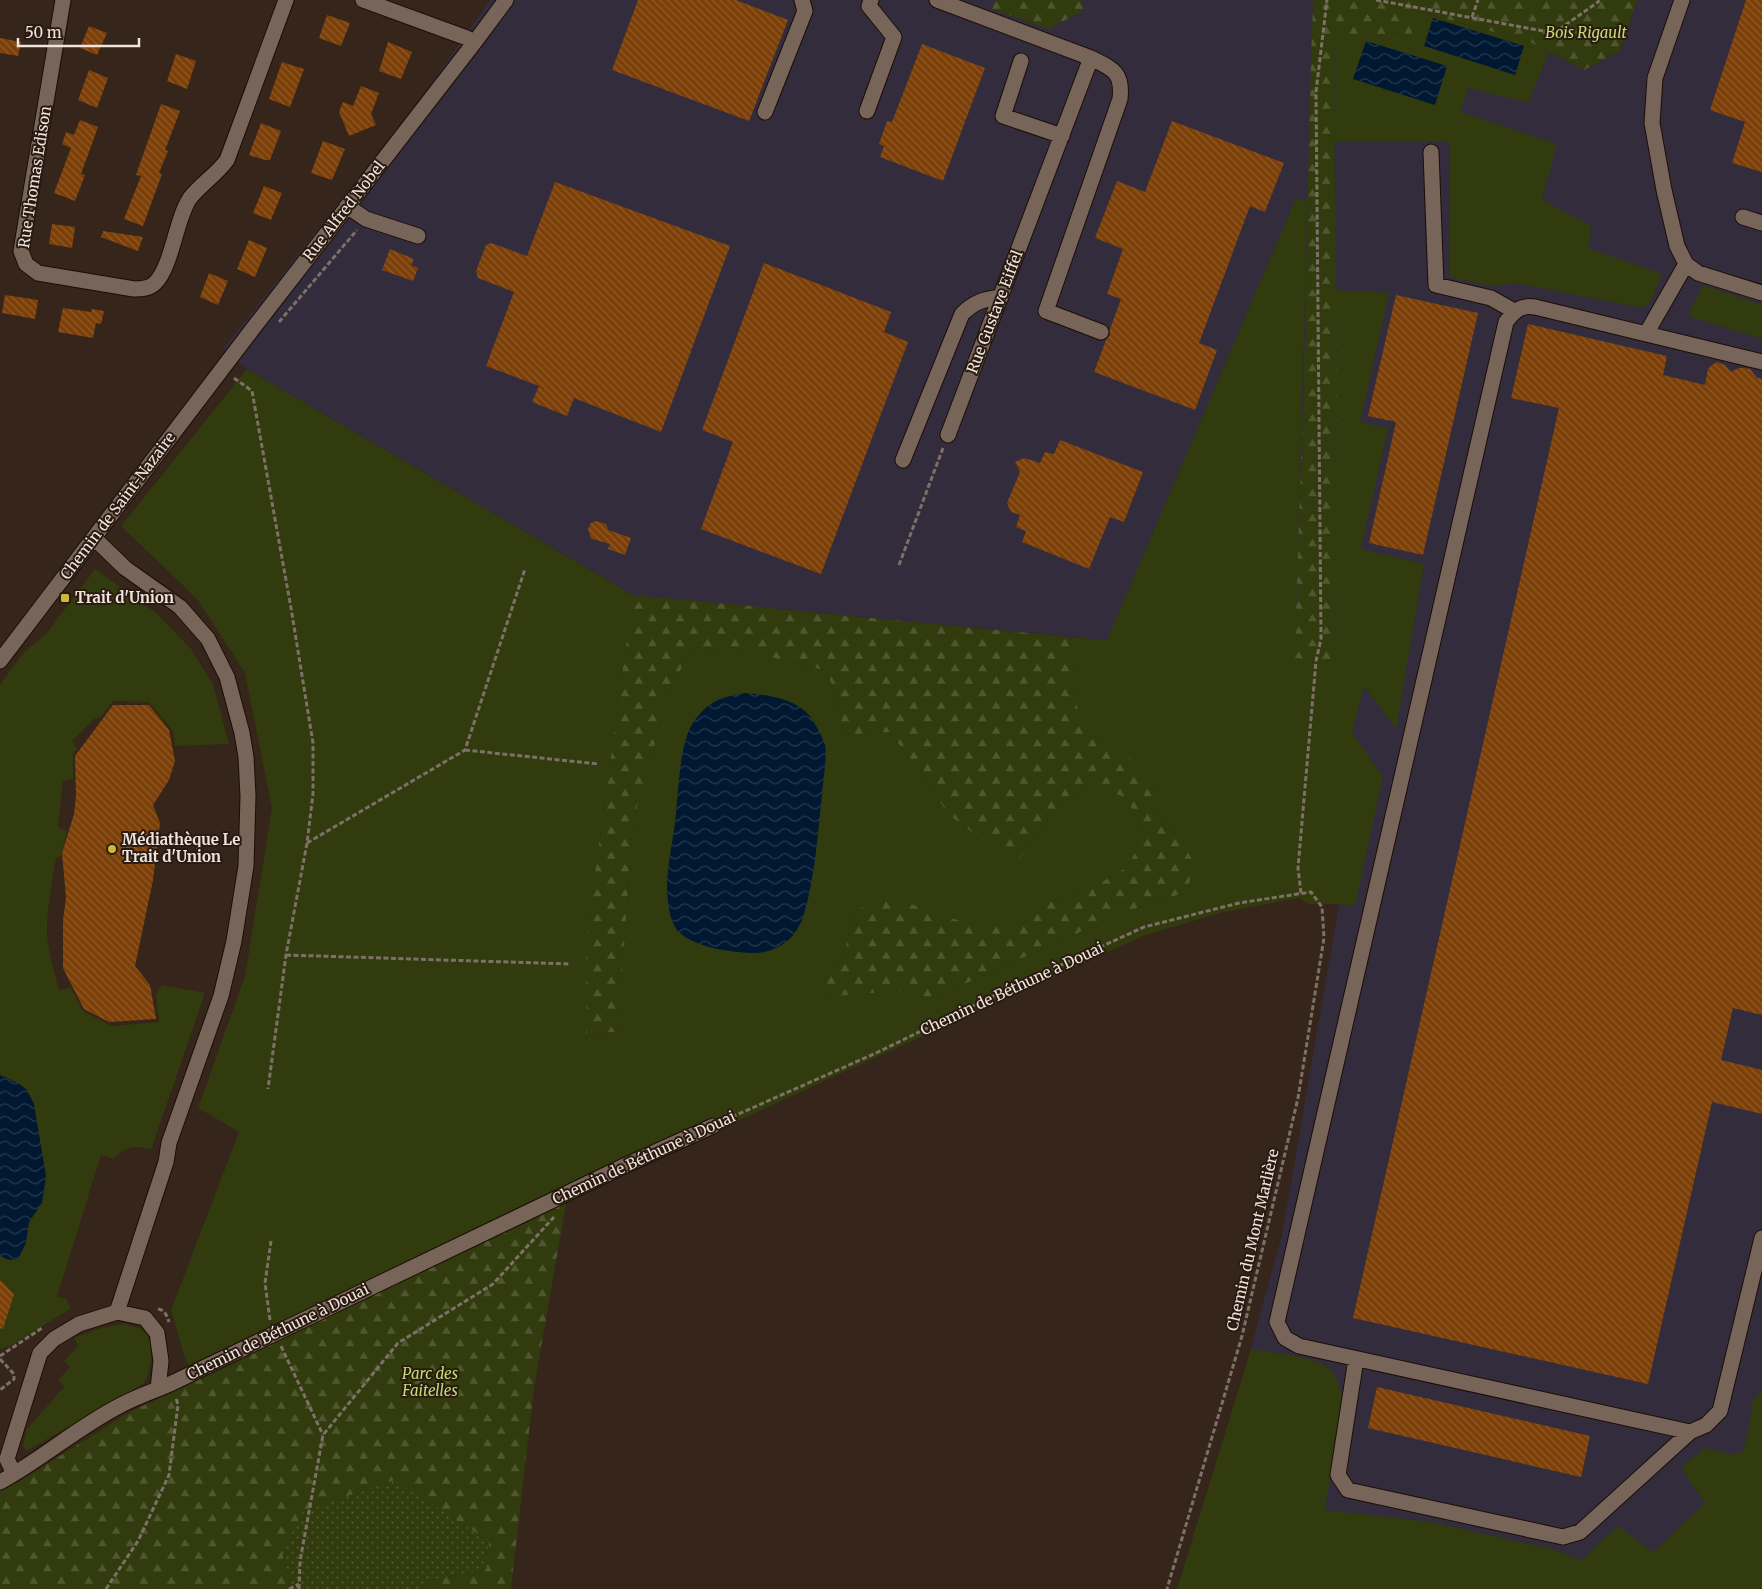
<svg xmlns="http://www.w3.org/2000/svg" width="1762" height="1589" viewBox="0 0 1762 1589" font-family="Merriweather,serif">
<defs>
<pattern id="forest-firs" width="22" height="20" patternUnits="userSpaceOnUse" patternTransform="scale(1.25)"><rect width="22" height="20" fill="#313b0d"/><path d="M5 1l3.5 6h-7zM16 11l3.5 6h-7z" fill="#4f5730"/></pattern>
<pattern id="park-dots" width="8" height="8" patternUnits="userSpaceOnUse" patternTransform="scale(1.25)"><rect width="8" height="8" fill="#313b0d"/><path d="M2 2h.1M6 6h.1" fill="none" stroke="#4f5730" stroke-width="1.8" stroke-linecap="round"/></pattern>
<pattern id="water-waves" width="16" height="10" patternUnits="userSpaceOnUse" patternTransform="scale(1.25)"><rect width="16" height="10" fill="#001832"/><path d="M0 5q4-4 8 0t8 0" fill="none" stroke="#26394f"/></pattern>
<pattern id="building-back-hatch" width="6" height="6" patternUnits="userSpaceOnUse" patternTransform="scale(1.25)"><rect width="6" height="6" fill="#7c3f07"/><path d="M-1 5l2 2M0 0l6 6M5-1l2 2" fill="none" stroke="#8f5b2b"/></pattern>
</defs>
<rect width="100%" height="100%" fill="#35251a"/>
<path fill="#332c3d" d="M490,0H1351L1530,42L1584,70L1620,51L1637,0H1762V1589H1177L1246,1365L1282,1235L1339,904L1334,662L633,595L247,369L223,349L419,101Z"/>
<path fill="#313b0d" d="M1417,11L1530,42L1549,52L1528,103L1468,88L1460,112L1557,144L1542,200L1591,226L1588,248L1662,274L1652,299L1643,308L1515,283L1490,286L1449,277L1450,141H1334L1335,32L1409,42Z
M1296,198L1307,201C1304,353 1298,506 1295,658L1334,662L1337,387L1336,290L1389,293L1360,422L1388,428L1361,549L1424,564L1396,729L1364,686L1352,732L1383,777L1355,906L1339,904H1309L1299,898L1220,913L1143,936L835,1076L629,1172L565,1204L566,1198L195,1381L184,1355L171,1310L239,1132L198,1108L245,976L272,808L245,673L198,600L121,526L247,369L633,595L586,940V1033L618,1032L633,820L654,748L664,700L693,647L754,653L828,671L844,735L890,732L916,767L949,815L1017,865L1024,851L1062,803L1089,785L1125,797L1142,825L1137,849L1127,867L1090,889L1049,902L1021,925H976L936,914L856,911L844,953L822,986L828,997L904,990L931,999L1127,911L1187,892L1178,835L1156,814L1153,782L1105,742L1083,734V723L1075,700L1070,637L1107,640Z
M1703,285L1762,305V339L1688,316Z
M95,569L156,613L191,649L213,684L229,744L175,746L173,731L149,702L113,701L100,718H95L72,741L77,749L73,754V779L63,781L58,827L67,831L61,856L56,858C52,882 47,907 47,932C48,952 54,971 59,990L71,988L83,1011L112,1026L159,1022L156,993L162,985L205,993L151,1150C136,1144 123,1147 114,1159L101,1155L57,1297L67,1299L70,1309L12,1345L2,1349H0V685L24,652L46,634Z
M125,1324C132,1326 141,1327 146,1334C156,1346 151,1373 143,1384L28,1450L25,1449L23,1446L26,1430L64,1387L58,1380L70,1367L64,1361L78,1346L74,1338L104,1327Z
M1251,1349C1271,1353 1315,1356 1330,1369C1337,1375 1340,1388 1342,1397L1325,1510L1430,1522L1552,1549L1581,1560L1618,1526L1653,1552L1705,1503L1681,1468L1705,1448L1728,1453H1741L1746,1443L1753,1400L1762,1391V1589H1177Z"/>
<path fill="url(#forest-firs)" d="M996,0H1081L1084,10L1048,29L992,9Z
M1313,0H1637L1620,51L1584,70L1530,42L1418,11L1409,42L1335,32L1334,98L1337,387L1334,662L1295,658C1297,552 1302,447 1305,341C1307,227 1309,114 1313,0Z
M633,595L1070,637L1075,700L1083,723V734L1105,742L1137,762L1153,782L1156,814L1178,835L1194,863L1187,892L1127,911L931,999L904,990L828,997L822,986L844,953L856,911L887,894L936,914L976,925H1021L1049,902L1090,889L1127,867L1137,849L1142,825L1125,797L1089,785L1062,803L1024,851L1017,866L949,815L916,767L890,732L844,735L828,671L754,653L693,647L664,700L654,748L633,820L618,1032L586,1033V940Z
M567,1198L534,1388L511,1589H422L424,1581L486,1570L489,1541L448,1515L282,1552L292,1589H0V1491L22,1480L126,1414L319,1321Z"/>
<path fill="url(#park-dots)" d="M394,1480L489,1541L486,1570L424,1581L422,1589H292L282,1552L303,1511Z"/>
<path fill="url(#water-waves)" d="M1433,18L1524,46L1515,75L1424,46Z
M1366,41L1447,66L1435,105L1353,79Z
M746,693C767,695 794,698 809,715C813,720 824,739 825,745C827,759 823,780 822,794C818,832 815,877 804,914C803,920 798,928 794,934C786,945 769,953 755,953C733,953 691,947 677,930C669,919 668,903 667,890C667,867 672,845 675,823C678,798 679,743 693,723C708,701 721,697 746,693Z
M0,1075L18,1083L27,1090L34,1104L46,1176L42,1203L29,1222L26,1243L18,1259L9,1260L0,1256Z"/>
<path fill="url(#building-back-hatch)" d="M638,0H736L788,20L749,121L612,70Z
M1746,0H1762V172L1732,163L1745,122L1710,110Z
M327,15L350,23L341,46L319,38Z
M89,26L107,33L97,55L80,48Z
M0,38L21,42L18,56L0,53Z
M388,42L412,52L401,79L379,71Z
M922,44L985,68L943,181L880,157L884,146L879,144L887,121L892,122Z
M176,54L196,61L187,89L167,81Z
M282,62L304,69L290,107L269,99Z
M89,70L108,78L97,108L78,100Z
M361,86L379,93L371,114L376,125L349,136L339,112L343,102L353,106Z
M161,104L180,111L165,150L168,151L159,173L162,174L143,226L124,219L141,176L136,175Z
M80,120L98,127L81,174L85,175L75,201L54,193L71,148L62,144L66,132L74,135Z
M1172,121L1284,163L1265,212L1250,206L1199,343L1217,350L1195,410L1094,372L1106,340L1110,335V329L1121,299L1107,294L1123,249L1095,238L1117,181L1145,192Z
M261,123L281,131L270,160H265L249,155Z
M323,141L345,149L332,180L311,173Z
M555,182L730,246L661,432L574,398L567,416L532,402L539,386L486,366L514,292L478,278L476,271L486,245L491,243L527,256Z
M264,186L282,193L271,220L253,213Z
M52,224L75,227L72,248L49,244Z
M103,231L143,237L138,251L101,237Z
M249,240L267,248L255,277L237,269Z
M390,249L414,259L411,265L418,268L413,281L382,270Z
M764,263L891,312L884,332L908,342L821,574L701,529L733,442L702,430Z
M209,273L228,281L218,305L200,297Z
M5,295L38,300L35,319L2,313Z
M1396,295L1478,313L1423,555L1369,543L1396,422L1368,416Z
M63,308L91,312L92,309L104,311L101,324L96,323L93,338L58,332Z
M1528,324L1667,356L1663,375L1705,385L1708,369L1712,365L1717,362L1725,365L1731,372L1739,368H1745L1750,369L1757,378L1762,379V1015L1733,1008L1721,1060L1762,1070V1114L1712,1102L1648,1384L1353,1318L1559,408L1511,398Z
M1060,440L1143,472L1124,522L1110,517L1089,569L1022,542L1026,531L1016,527L1020,515L1011,512L1007,503L1020,472L1015,462L1024,458L1040,463L1045,452L1054,454Z
M596,521L606,524L608,530L631,538L625,555L608,549L610,544L592,539L590,536L588,529L591,523Z
M113,705H149L169,730L175,761L169,780L153,805L160,823L153,880L135,966L150,985L156,1019L109,1022L84,1009L63,968V921L66,897L62,853L74,814L76,796L75,756Z
M0,1280L14,1294L3,1329L0,1328Z
M1377,1387L1590,1436L1581,1477L1368,1428Z"/>
<g fill="none" stroke-linecap="round" stroke-linejoin="round">
<g stroke="#1c0e05" stroke-width="17">
<path id="minor" d="M63,0L21,251L26,264L38,273L134,289C141,289 149,289 155,283C172,267 176,218 190,198C201,184 217,174 227,160L286,0
M363,0L467,38L474,43
M937,0L1091,58C1113,69 1123,72 1120,99L1046,311L1101,332
M1682,0L1655,78L1652,123L1664,190L1677,246L1686,264L1698,273L1762,293
M1021,61L1003,116L1062,136
M867,111L894,37L869,6L871,0
M765,112L805,11L802,0
M1431,152L1436,285L1491,298L1514,311
M347,206L366,219L418,236
M1743,217L1762,223
M1646,334L1686,264
M1762,362L1535,307C1521,305 1515,310 1506,322L1277,1322L1285,1338L1299,1346L1690,1432L1706,1425L1720,1411L1762,1238
M948,435L1091,58
M903,460L962,314C974,302 984,299 1001,297
M94,538L125,568L180,607L208,639L227,677L242,733L246,757L248,796L246,866L234,941L221,996L169,1143L166,1162L117,1312
M0,661L251,331L474,43L506,0
M1356,1359L1338,1475L1348,1490L1563,1537L1580,1532L1690,1432
M14,1474L7,1459L40,1353L54,1339L79,1324L117,1312L145,1318L157,1333L161,1361L158,1389
M0,1482C42,1459 78,1427 121,1405C136,1397 154,1391 170,1384L624,1166L713,1126"/>
</g>
<path stroke="#7e7067" stroke-width="3" stroke-dasharray="5 2.5" stroke-linecap="butt" d="M1376,0L1554,33L1598,2L1599,0
M1472,17L1478,0
M279,322L357,230
M234,378L252,391L291,608L313,743V794L307,843L286,955L268,1089
M899,565L943,448
M465,750L598,764
M307,843L465,750L525,569
M1301,893L1298,868L1316,661L1321,639L1316,92L1327,0
M286,955L571,964
M725,1120L876,1053L989,998L1144,927L1239,903L1311,892L1322,907L1324,938L1298,1098L1242,1336L1167,1589
M158,1309C165,1310 167,1316 169,1322
M270,1320L265,1283L271,1241
M281,1346L323,1435
M0,1356L42,1328
M0,1359L14,1374V1379L0,1390
M106,1589L138,1541L169,1475L178,1405L176,1398
M289,1589L299,1584
M299,1589L300,1561L323,1435L398,1343L493,1284L554,1217"/>
<use href="#minor" stroke="#786559" stroke-width="15"/>
</g>
<g fill="#ceb837" stroke="#2a1b11" stroke-width="2">
<rect x="60" y="593" width="10" height="10" rx="2.5"/>
<circle cx="112" cy="849" r="5"/>
</g>
<g text-anchor="middle" stroke-width="4" stroke-linejoin="round" paint-order="stroke">
<g font-size="15" font-style="italic" fill="#c4dd73" stroke="#2a1b11">
<text x="1586" y="38">Bois Rigault</text>
<text x="430" y="1379">Parc des<tspan x="430" dy="17">Faitelles</tspan></text>
</g>
<g font-size="15" fill="#efe4de" stroke="#2a1b11">
<text transform="translate(35 177) rotate(-81)" y="5">Rue Thomas Edison</text>
<text transform="translate(344 211) rotate(-52)" y="5">Rue Alfred Nobel</text>
<text transform="translate(995 312) rotate(-69)" y="5">Rue Gustave Eiffel</text>
<text transform="translate(118 506) rotate(-53)" y="5">Chemin de Saint-Nazaire</text>
<text transform="translate(1012 989) rotate(-25)" y="5">Chemin de Béthune à Douai</text>
<text transform="translate(644 1158) rotate(-25)" y="5">Chemin de Béthune à Douai</text>
<text transform="translate(1253 1240) rotate(-77)" y="5">Chemin du Mont Marlière</text>
<text transform="translate(278 1332) rotate(-26)" y="5">Chemin de Béthune à Douai</text>
</g>
<g font-size="15" font-weight="bold" fill="#efe4de" stroke="#2a1b11" text-anchor="start">
<text x="75" y="603">Trait d'Union</text>
<text x="122" y="845">Médiathèque Le<tspan x="122" dy="17">Trait d'Union</tspan></text>
</g>
</g>
<path d="M18 38v8h121v-8" fill="none" stroke="#efe4de" stroke-width="2.5"/>
<text x="25" y="38" font-size="15" fill="#efe4de" stroke="#2a1b11" stroke-width="4" paint-order="stroke">50 m</text>
</svg>
